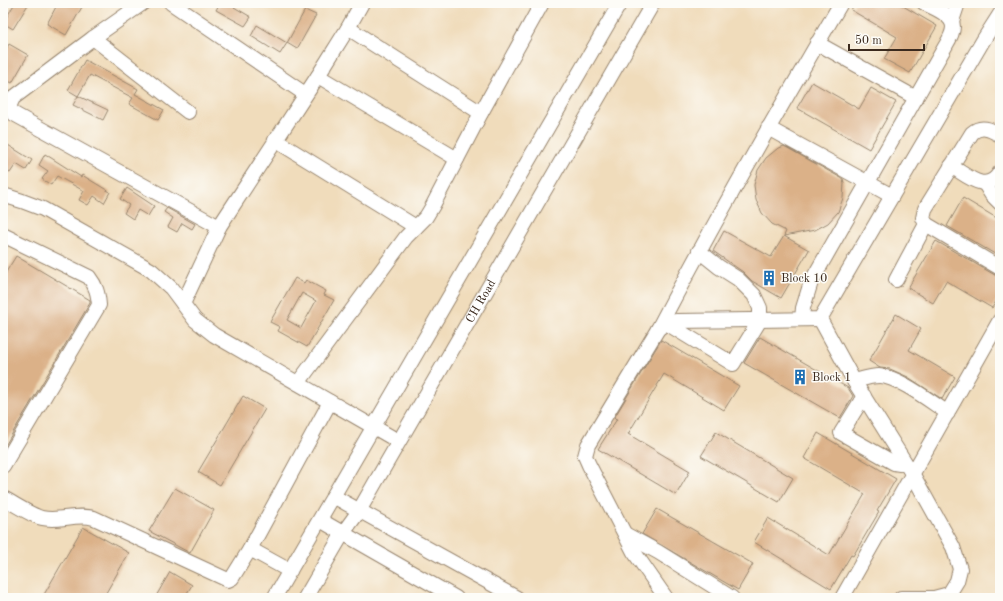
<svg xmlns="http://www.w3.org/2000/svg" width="1003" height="601" viewBox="0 0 1003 601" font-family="'Old Standard TT',serif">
<rect width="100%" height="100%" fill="#fdfcf7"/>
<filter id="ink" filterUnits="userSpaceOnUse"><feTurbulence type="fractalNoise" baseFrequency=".025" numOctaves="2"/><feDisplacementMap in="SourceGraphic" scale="8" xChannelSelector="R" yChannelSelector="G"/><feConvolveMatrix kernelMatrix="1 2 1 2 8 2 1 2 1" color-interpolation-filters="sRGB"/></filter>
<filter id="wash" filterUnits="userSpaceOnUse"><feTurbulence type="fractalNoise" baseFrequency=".012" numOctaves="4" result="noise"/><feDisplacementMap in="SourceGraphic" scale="16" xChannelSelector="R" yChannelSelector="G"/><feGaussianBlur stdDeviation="0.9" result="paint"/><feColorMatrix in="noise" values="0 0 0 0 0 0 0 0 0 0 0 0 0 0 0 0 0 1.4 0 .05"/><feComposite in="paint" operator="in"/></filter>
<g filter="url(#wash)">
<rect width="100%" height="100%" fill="#f0dcbb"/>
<g id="blocks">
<path fill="#dbb188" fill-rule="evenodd" d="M15,3H29L13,29L3,23Z
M58,3H76L82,7L66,35L47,24Z
M220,3H227L251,17L245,26L216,10Z
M855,3H898L937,26L910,73L884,59L897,37L851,10Z
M305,10L316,15L297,49L287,43Z
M257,25L287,43L280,54L251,36Z
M9,44L28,55L12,83L3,78V54Z
M85,60L138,89L135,94L164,110L158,120L129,104L133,98L90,75L78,96L68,90Z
M812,82L859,109L871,88L896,102L869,149L797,108Z
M78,96L108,110L103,120L73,105Z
M3,142L32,160L26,170L16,164L10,173L3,169V165L6,159L3,157Z
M784,146L843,179L844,183L843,198L838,212L828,223L815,230L784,236L786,231L772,224L762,213L756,200L754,185L758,170L766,158L777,149Z
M45,154L81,177L82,175L110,192L104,203L94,196L88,205L79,200L84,191L57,176L51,185L42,179L48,171L39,165Z
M127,188L154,206L148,216L138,210L133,219L124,213L129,205L120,199Z
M963,198L1000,220V257L947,226Z
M167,208L195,224L192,229L182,223L177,232L168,227L173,218L164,212Z
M724,231L771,257L784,236L809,250L781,298L752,281L743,272L713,251Z
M936,241L1000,278V295L992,308L946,281L933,303L908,288Z
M16,256L90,300V303L3,449V277Z
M295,278L304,283L306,280L326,291L324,295L334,300L307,347L278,331L280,327L270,322ZM302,293L316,301L301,328L287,320Z
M896,314L921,329L909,350L955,377L942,399L908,377L890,369L880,368L869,361Z
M760,337L848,388L853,396L840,418L744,363Z
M661,340L739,386L724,410L664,374L628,434L690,471L676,495L598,449L617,419L614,418Z
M243,396L265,409L220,485L198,472Z
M716,432L793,478L779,502L701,456Z
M818,433L896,479L877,511L879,512L853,556L851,555L831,589L754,542L768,518L829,555L865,494L804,458Z
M175,488L214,510L190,553L149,531Z
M657,509L753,564L738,590L642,534Z
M83,527L129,553L103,598H42Z
M170,572L192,585L184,598H155Z"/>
</g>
</g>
<g filter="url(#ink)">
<use href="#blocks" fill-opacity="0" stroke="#96836c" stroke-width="1"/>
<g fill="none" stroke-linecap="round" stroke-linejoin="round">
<g stroke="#96836c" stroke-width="16">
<g id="minor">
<path d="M143,3L93,38L13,98L9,107L14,114L219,227"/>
<path d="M171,3L305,94"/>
<path d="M952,21L958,3"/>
<path d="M348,28L481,113"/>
<path d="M93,38L188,112"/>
<path d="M817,43L916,98"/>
<path d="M318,76L457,159"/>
<path d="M768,128L892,196"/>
<path d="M1000,135C990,129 981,125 972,133L925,209L923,218L926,224L1000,268"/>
<path d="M275,140L416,227"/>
<path d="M951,166C968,176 987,195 1000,172"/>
<path d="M985,184L991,194L1000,203"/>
<path d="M3,195L22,201L43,209L151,270L171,288L195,320L214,335L398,441"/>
<path d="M3,235L89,277C96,286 98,293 99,305L3,466"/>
<path d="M896,280L926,224"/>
<path d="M183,304L219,227L318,76L348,28L362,3"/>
<path d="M802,319L803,308L811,282L946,45C949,40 953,33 953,27C953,14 933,8 924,3"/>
<path d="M820,319L854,381L913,475L953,547L960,569L957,581L949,594L934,598H901"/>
<path d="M666,323L733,364L760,320V308L754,295L738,279L719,267L699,251"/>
<path d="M658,329C716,218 778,111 841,3"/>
<path d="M854,381C862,379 871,376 879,376C898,376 931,402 948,413"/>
<path d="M298,383L406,237L426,217L432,207L481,113L542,3"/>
<path d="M864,396L841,433L894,463L900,464L905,463"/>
<path d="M333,496L517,598"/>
<path d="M3,498C13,503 32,516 42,518C59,522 77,513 94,518L228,580L232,578L250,549L290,571"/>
<path d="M320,520L456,598"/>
<path d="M625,534L658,552L732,598"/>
<path d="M250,549L330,402"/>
<path d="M274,598L620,3"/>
<path id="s1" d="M305,598L343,533L359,511L375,483L653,3"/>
<path d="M666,598L634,552L589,465L585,456L588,445L658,329L666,323L677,321L820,319L984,39L1000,14"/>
<path d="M842,598L1000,320"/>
</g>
</g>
<use href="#minor" stroke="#fff" stroke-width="14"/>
</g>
</g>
<defs>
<g id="building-bare" transform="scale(1.2)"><path d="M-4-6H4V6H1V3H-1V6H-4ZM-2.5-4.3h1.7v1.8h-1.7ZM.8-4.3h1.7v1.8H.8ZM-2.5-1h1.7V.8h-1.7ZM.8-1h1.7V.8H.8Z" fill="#1f6fb2" stroke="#fdfcf7" stroke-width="2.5" paint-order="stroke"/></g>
</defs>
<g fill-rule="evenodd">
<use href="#building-bare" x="769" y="278"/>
<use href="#building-bare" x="800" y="377"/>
</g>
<g text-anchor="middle" stroke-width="3" stroke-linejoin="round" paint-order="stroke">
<g font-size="12" fill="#3b2a1e" stroke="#fdfcf7" text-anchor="start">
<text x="781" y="282">Block 10</text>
<text x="812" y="381">Block 1</text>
</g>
<g font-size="12" fill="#3b2a1e" stroke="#fdfcf7">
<text dy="4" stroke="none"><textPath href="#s1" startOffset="345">CH Road</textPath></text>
</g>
</g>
<rect width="1003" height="601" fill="none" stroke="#fdfcf7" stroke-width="16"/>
<path d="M849 44v6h75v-6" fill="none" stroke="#3b2a1e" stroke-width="2"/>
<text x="855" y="44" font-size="12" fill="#3b2a1e" stroke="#fdfcf7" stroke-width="3" paint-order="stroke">50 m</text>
</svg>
